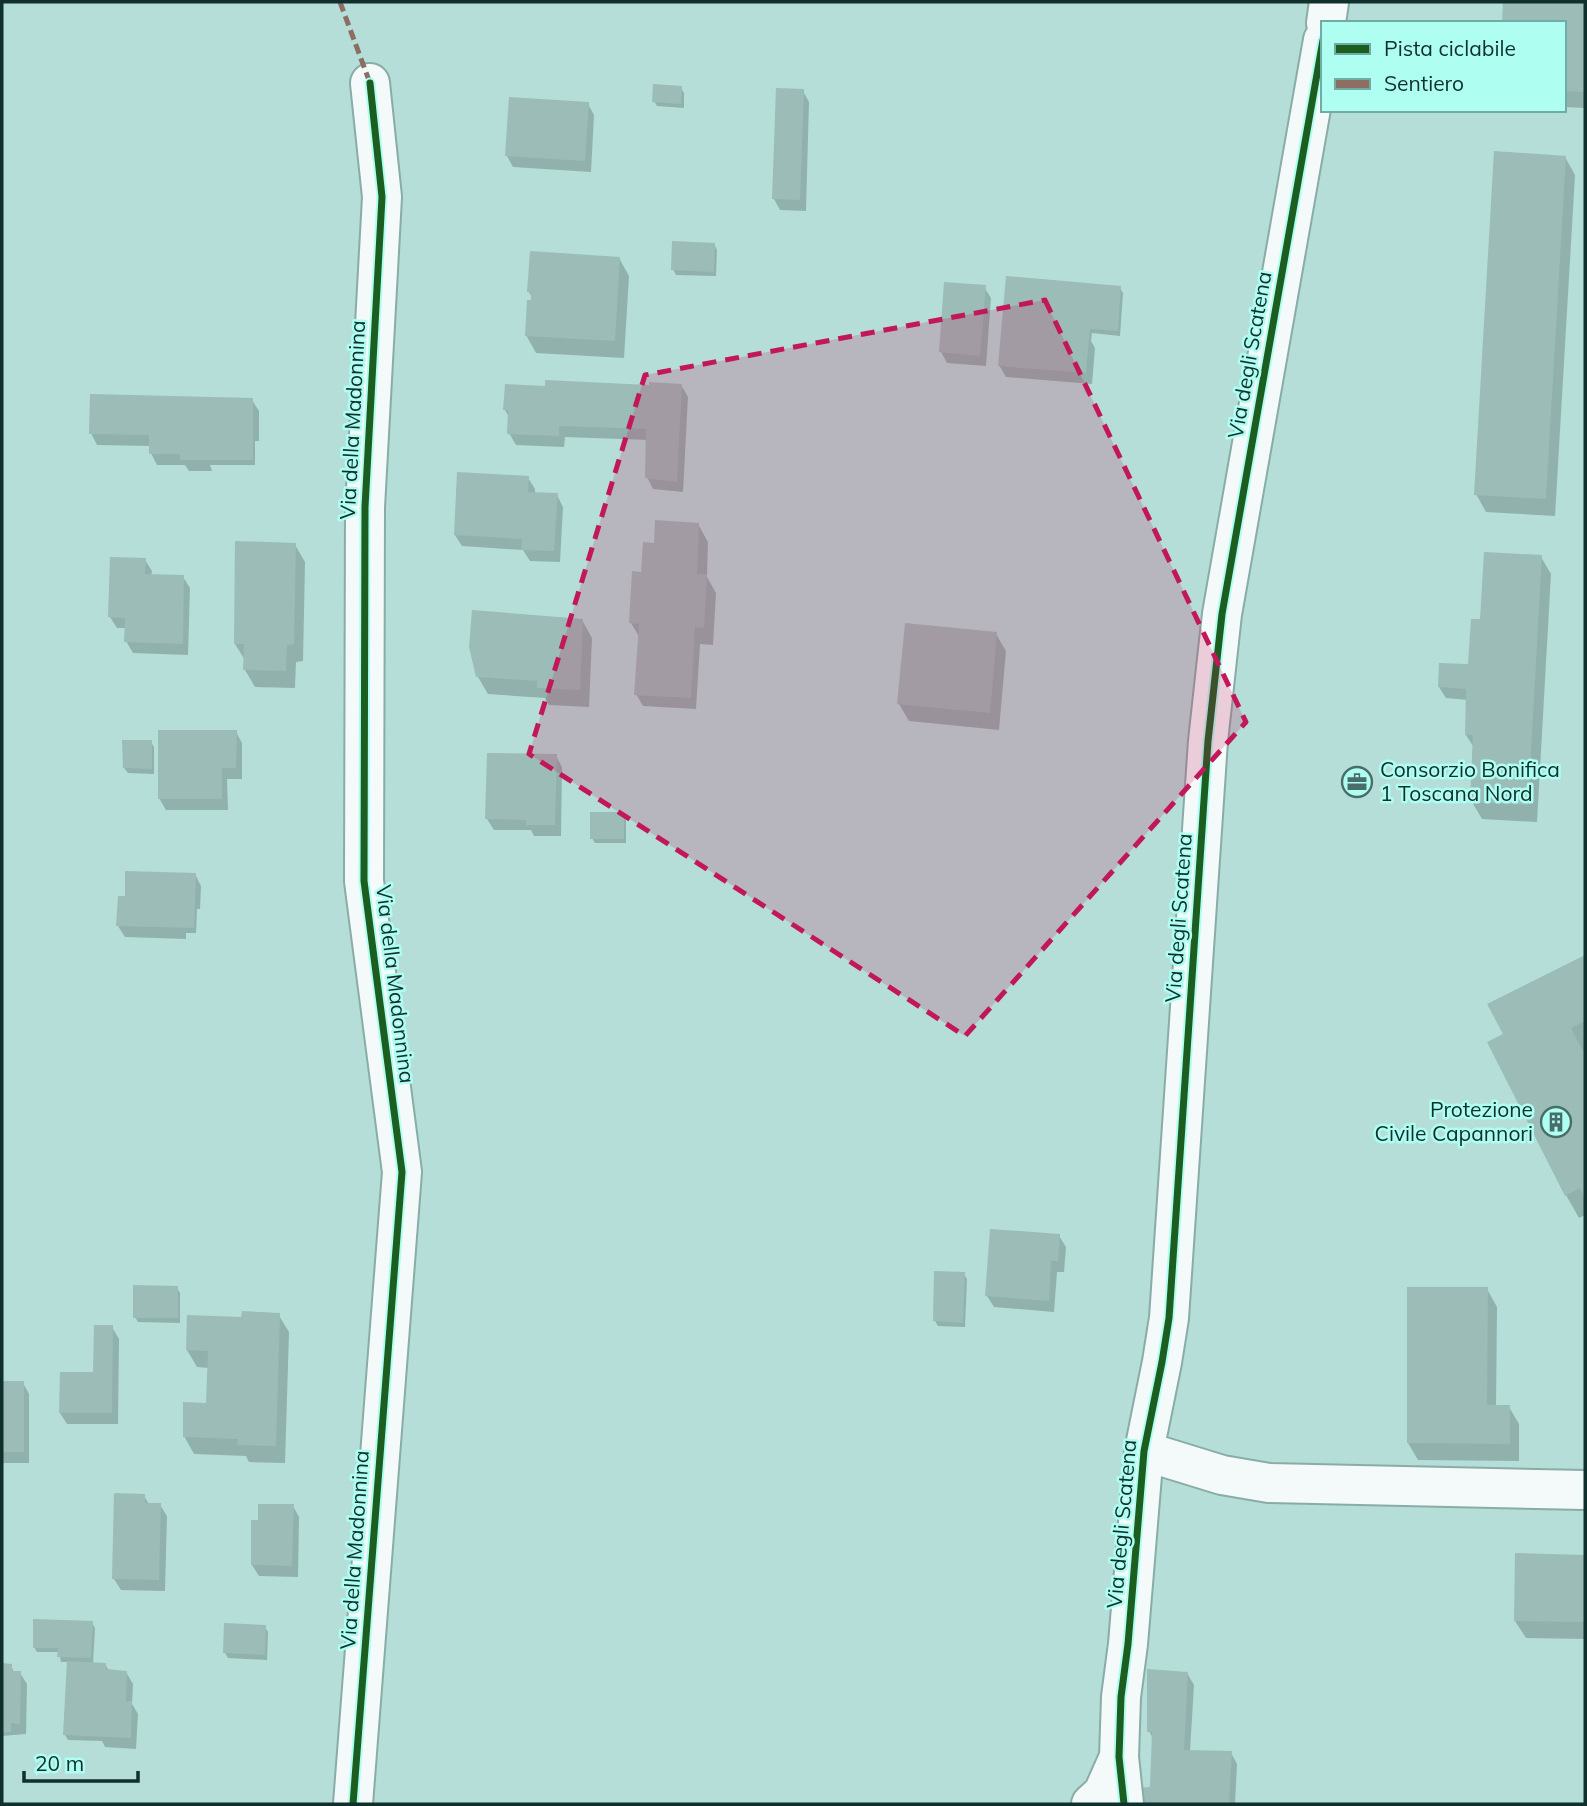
<svg xmlns="http://www.w3.org/2000/svg" width="1587" height="1806" viewBox="0 0 1587 1806" font-family="Mulish,sans-serif">
<rect width="100%" height="100%" fill="#b4ded7"/>
<path fill="#0003" d="M1504,2H1585V108L1564,107V23H1503Z
M681,88L684,93V108L657,106L654,101Z
M803,91L809,102L806,211L780,210L774,199Z
M588,104L594,115L591,172L513,167L507,156Z
M1565,157L1575,175L1555,516L1486,512L1476,494Z
M714,244L717,250L716,276L676,275L673,269Z
M619,258L629,276L624,358L536,353L526,335L533,299L529,292Z
M984,287L991,298L986,366L947,363L941,352Z
M1120,288L1123,293L1120,336L1092,333L1091,341L1095,348L1092,384L1006,377L999,365Z
M681,385L688,397L683,492L653,489L647,477L648,440L565,437L564,447L516,445L509,433V417L505,410L546,387Z
M252,400L259,411V441H255V465H210L212,471H189L185,465H157L151,453V446L97,445L91,433Z
M528,478L535,489V494L557,495L563,507L560,562L530,561L523,550L462,546L455,535Z
M698,524L708,542L707,577L716,593L713,645L700,644L696,709L643,706L636,694L640,638L631,623L643,574L656,544Z
M295,545L305,562L303,661L296,662L295,688L255,687L245,670V660L235,644Z
M1541,557L1551,574L1537,822L1482,819L1472,802L1473,746L1466,735L1468,700L1446,698L1439,687L1470,666L1484,621Z
M145,560L152,571L151,576L183,577L190,588L188,655L133,653L126,641V628H117L110,617Z
M582,620L592,638L589,707L549,705L545,698L488,694L478,677Z
M996,634L1006,651L999,730L909,721L899,704Z
M236,732L242,743V779H227L228,810H166L159,798Z
M151,742L154,747V774L128,773L124,768Z
M556,756L562,767L561,836H534L531,830H494L487,819Z
M623,814L626,819V843H595L592,838Z
M195,874L201,886L200,909H197L196,933H186V939L125,937L118,926L126,898Z
M1585,957V1050L1583,1052L1585,1057V1215L1579,1218L1566,1195L1506,1035L1489,1005Z
M1059,1236L1066,1247L1064,1272H1057L1054,1312L994,1307L987,1296Z
M964,1274L967,1279L965,1327L938,1326L935,1321Z
M177,1288L180,1293V1323L138,1322L135,1317Z
M1487,1289L1497,1307L1496,1407H1509L1519,1424V1461L1418,1460L1408,1443Z
M278,1314L289,1332L285,1463L249,1462L246,1456L194,1454L184,1436L208,1405L209,1368L197,1367L187,1350Z
M112,1327L119,1339L118,1424H67L60,1413L95,1374Z
M2,1383H23L29,1394V1463H3L2,1461Z
M144,1496L149,1504L160,1505L167,1516L165,1591L121,1590L114,1579Z
M293,1506L299,1517L298,1577L259,1576L252,1565L260,1522Z
M1516,1555L1585,1557V1639L1526,1638L1515,1621Z
M92,1623L95,1628L93,1664H105L109,1671L126,1672L133,1684L132,1704L138,1714L136,1749L105,1747L102,1741L68,1740L65,1735L68,1662H61L59,1652H37L34,1647Z
M265,1627L268,1632L267,1660L228,1658L225,1653Z
M2,1665H11L14,1673H20L27,1684L26,1734L2,1736Z
M1187,1673L1194,1685L1190,1751L1231,1753L1237,1764L1235,1804H1142L1140,1801L1152,1789L1154,1740L1149,1731Z"/>
<path fill="#9bbcb7" d="M1503,2H1585V92L1564,91V23H1502Z
M653,84L682,86L681,104L652,102Z
M776,88L804,89L800,200L772,199Z
M509,97L589,102L585,161L505,156Z
M1494,151L1566,156L1546,499L1474,495Z
M672,241L715,243L714,272L671,270Z
M530,251L620,257L615,341L525,336L527,300H531V293L527,292Z
M1006,276L1121,286L1118,331L1090,329L1086,373L998,366Z
M944,282L986,285L980,356L939,352Z
M545,380L649,385V382L682,384L677,482L645,478L646,429L559,426V436L507,434L508,410H503L505,384L545,386Z
M90,394L253,398V460H180V454H149V435L89,434Z
M457,472L529,476L528,492L558,493L554,551L521,550L522,539L454,535Z
M655,520L699,523L697,574H707L704,628L695,627L691,698L634,695L639,624L629,623L632,571L641,572L643,542L654,543Z
M235,541L296,543L294,644L287,645L286,671L243,670L244,644H234Z
M1484,552L1542,555L1528,805L1470,802L1473,735H1465L1466,689L1438,687L1439,663L1468,664L1471,619H1480Z
M110,557L146,558L145,574L184,575L183,644L124,642L125,618L108,617Z
M472,610L583,619L580,690L537,688V681L476,677L469,647Z
M905,623L997,632L990,713L897,704Z
M158,730H237L236,768H222V799H158Z
M122,740H152V769L123,768Z
M487,753L557,754L555,825H526V820L485,819Z
M590,812H624V839H590Z
M125,871L196,873L194,928L116,926L118,896H125Z
M1585,955V1021L1571,1028L1585,1055V1199L1580,1188L1565,1196L1487,1042L1503,1034L1487,1004Z
M990,1229L1060,1234L1058,1261H1051L1049,1301L985,1296Z
M934,1271L965,1272L963,1323L933,1321Z
M133,1285L178,1286V1318H133Z
M1407,1287H1488L1487,1405H1510V1444L1407,1443Z
M242,1311L280,1313L276,1446L237,1445L238,1439L183,1437V1402L206,1403L208,1351L186,1350L187,1315L241,1317Z
M94,1325H113L112,1413H59L60,1372H93Z
M2,1381H24V1452H2Z
M114,1493L145,1494V1503H161L159,1580L112,1579Z
M258,1504H294L292,1566L251,1565V1520H258Z
M1515,1553L1585,1555V1622L1514,1621Z
M33,1619L93,1621L91,1658L57,1657L58,1648H33Z
M224,1623L266,1625L265,1655L223,1653Z
M67,1661L106,1663V1669L127,1671L126,1701H132L131,1738L63,1735Z
M2,1663L12,1664V1671H21L20,1724L11,1723V1732H2Z
M1147,1669L1188,1672L1184,1750L1232,1751L1229,1804H1173L1138,1801V1788L1150,1787L1152,1732H1147Z"/>
<g fill="none" stroke-linecap="round" stroke-linejoin="round">
<g stroke="#8aaca7" stroke-width="42">
<path id="minor" d="M1326,23L1329,2
M1144,1451L1222,1475L1269,1483L1585,1490
M353,1804L402,1172L364,881L365,507L382,197L370,83
M1091,1804L1103,1793L1119,1757
M1124,1804L1119,1757L1121,1697L1128,1644L1144,1451L1162,1362L1169,1318L1208,741L1222,614L1323,40"/>
</g>
<use href="#minor" stroke="#f4faf9" stroke-width="38"/>
<path stroke="#8d6e63" stroke-width="5" stroke-dasharray="10 5" stroke-linecap="butt" d="M340,2L370,83"/>
<g stroke="#affef2" stroke-width="11">
<path id="cycleway" d="M353,1804L402,1172L364,881L365,507L382,197L370,83
M1124,1804L1119,1757L1121,1697L1128,1644L1144,1451L1162,1362L1169,1318L1208,741L1222,614L1323,40"/>
</g>
<use href="#cycleway" stroke="#1b5e20" stroke-width="7"/>
</g>
<path fill="#c2185b" fill-opacity="0.2" stroke="#c2185b" stroke-width="5" stroke-dasharray="14 9" stroke-linejoin="round" d="M1045,300L1246,722L965,1036L529,754L645,375Z"/>
<defs>
<g id="office-ring" transform="scale(1.575)"><circle r="9.5" fill="#affef2" stroke="#496d68" stroke-width="1.5"/><path d="M-6-3h4V-5.5h4V-3h4V5H-6ZM-1-4.5V-3h2v-1.5ZM-6 0V1H6V0Z" fill="#496d68"/></g>
<g id="building-ring" transform="scale(1.575)"><circle r="9.5" fill="#affef2" stroke="#496d68" stroke-width="1.5"/><path d="M-4-6H4V6H1V3H-1V6H-4ZM-2.5-4.3h1.7v1.8h-1.7ZM.8-4.3h1.7v1.8H.8ZM-2.5-1h1.7V.8h-1.7ZM.8-1h1.7V.8H.8Z" fill="#496d68"/></g>
</defs>
<g fill-rule="evenodd">
<use href="#office-ring" x="1357" y="782"/>
<use href="#building-ring" x="1556" y="1122"/>
</g>
<g text-anchor="middle" stroke-width="5" stroke-linejoin="round" paint-order="stroke">
<g font-size="21" fill="#0f302c" stroke="#affef2">
<text transform="translate(1250 355) rotate(-80)" y="7">Via degli Scatena</text>
<text transform="translate(353 420) rotate(-87)" y="7">Via della Madonnina</text>
<text transform="translate(1179 918) rotate(-86)" y="7">Via degli Scatena</text>
<text transform="translate(395 984) rotate(83)" y="7">Via della Madonnina</text>
<text transform="translate(1122 1524) rotate(-85)" y="7">Via degli Scatena</text>
<text transform="translate(355 1550) rotate(-86)" y="7">Via della Madonnina</text>
</g>
<g font-size="21" fill="#0f302c" stroke="#affef2" text-anchor="start">
<text x="1380" y="777">Consorzio Bonifica<tspan x="1380" dy="24">1 Toscana Nord</tspan></text>
<text x="1533" y="1117" text-anchor="end">Protezione<tspan x="1533" dy="24">Civile Capannori</tspan></text>
</g>
</g>
<rect width="1587" height="1806" fill="none" stroke="#0f302c" stroke-width="7"/>
<rect x="1321" y="21" width="245" height="91" fill="#affef2" stroke="#6faca3" stroke-width="2"/>
<rect x="1335" y="44" width="35" height="10" fill="#1b5e20" stroke="#6faca3" stroke-width="2"/>
<text x="1384" y="56" font-size="21" fill="#0f302c">Pista ciclabile</text>
<rect x="1335" y="79" width="35" height="10" fill="#8d6e63" stroke="#6faca3" stroke-width="2"/>
<text x="1384" y="91" font-size="21" fill="#0f302c">Sentiero</text>
<path d="M24 1771v10h114v-10" fill="none" stroke="#0f302c" stroke-width="3.5"/>
<text x="35" y="1771" font-size="21" fill="#0f302c" stroke="#affef2" stroke-width="5" paint-order="stroke">20 m</text>
</svg>
